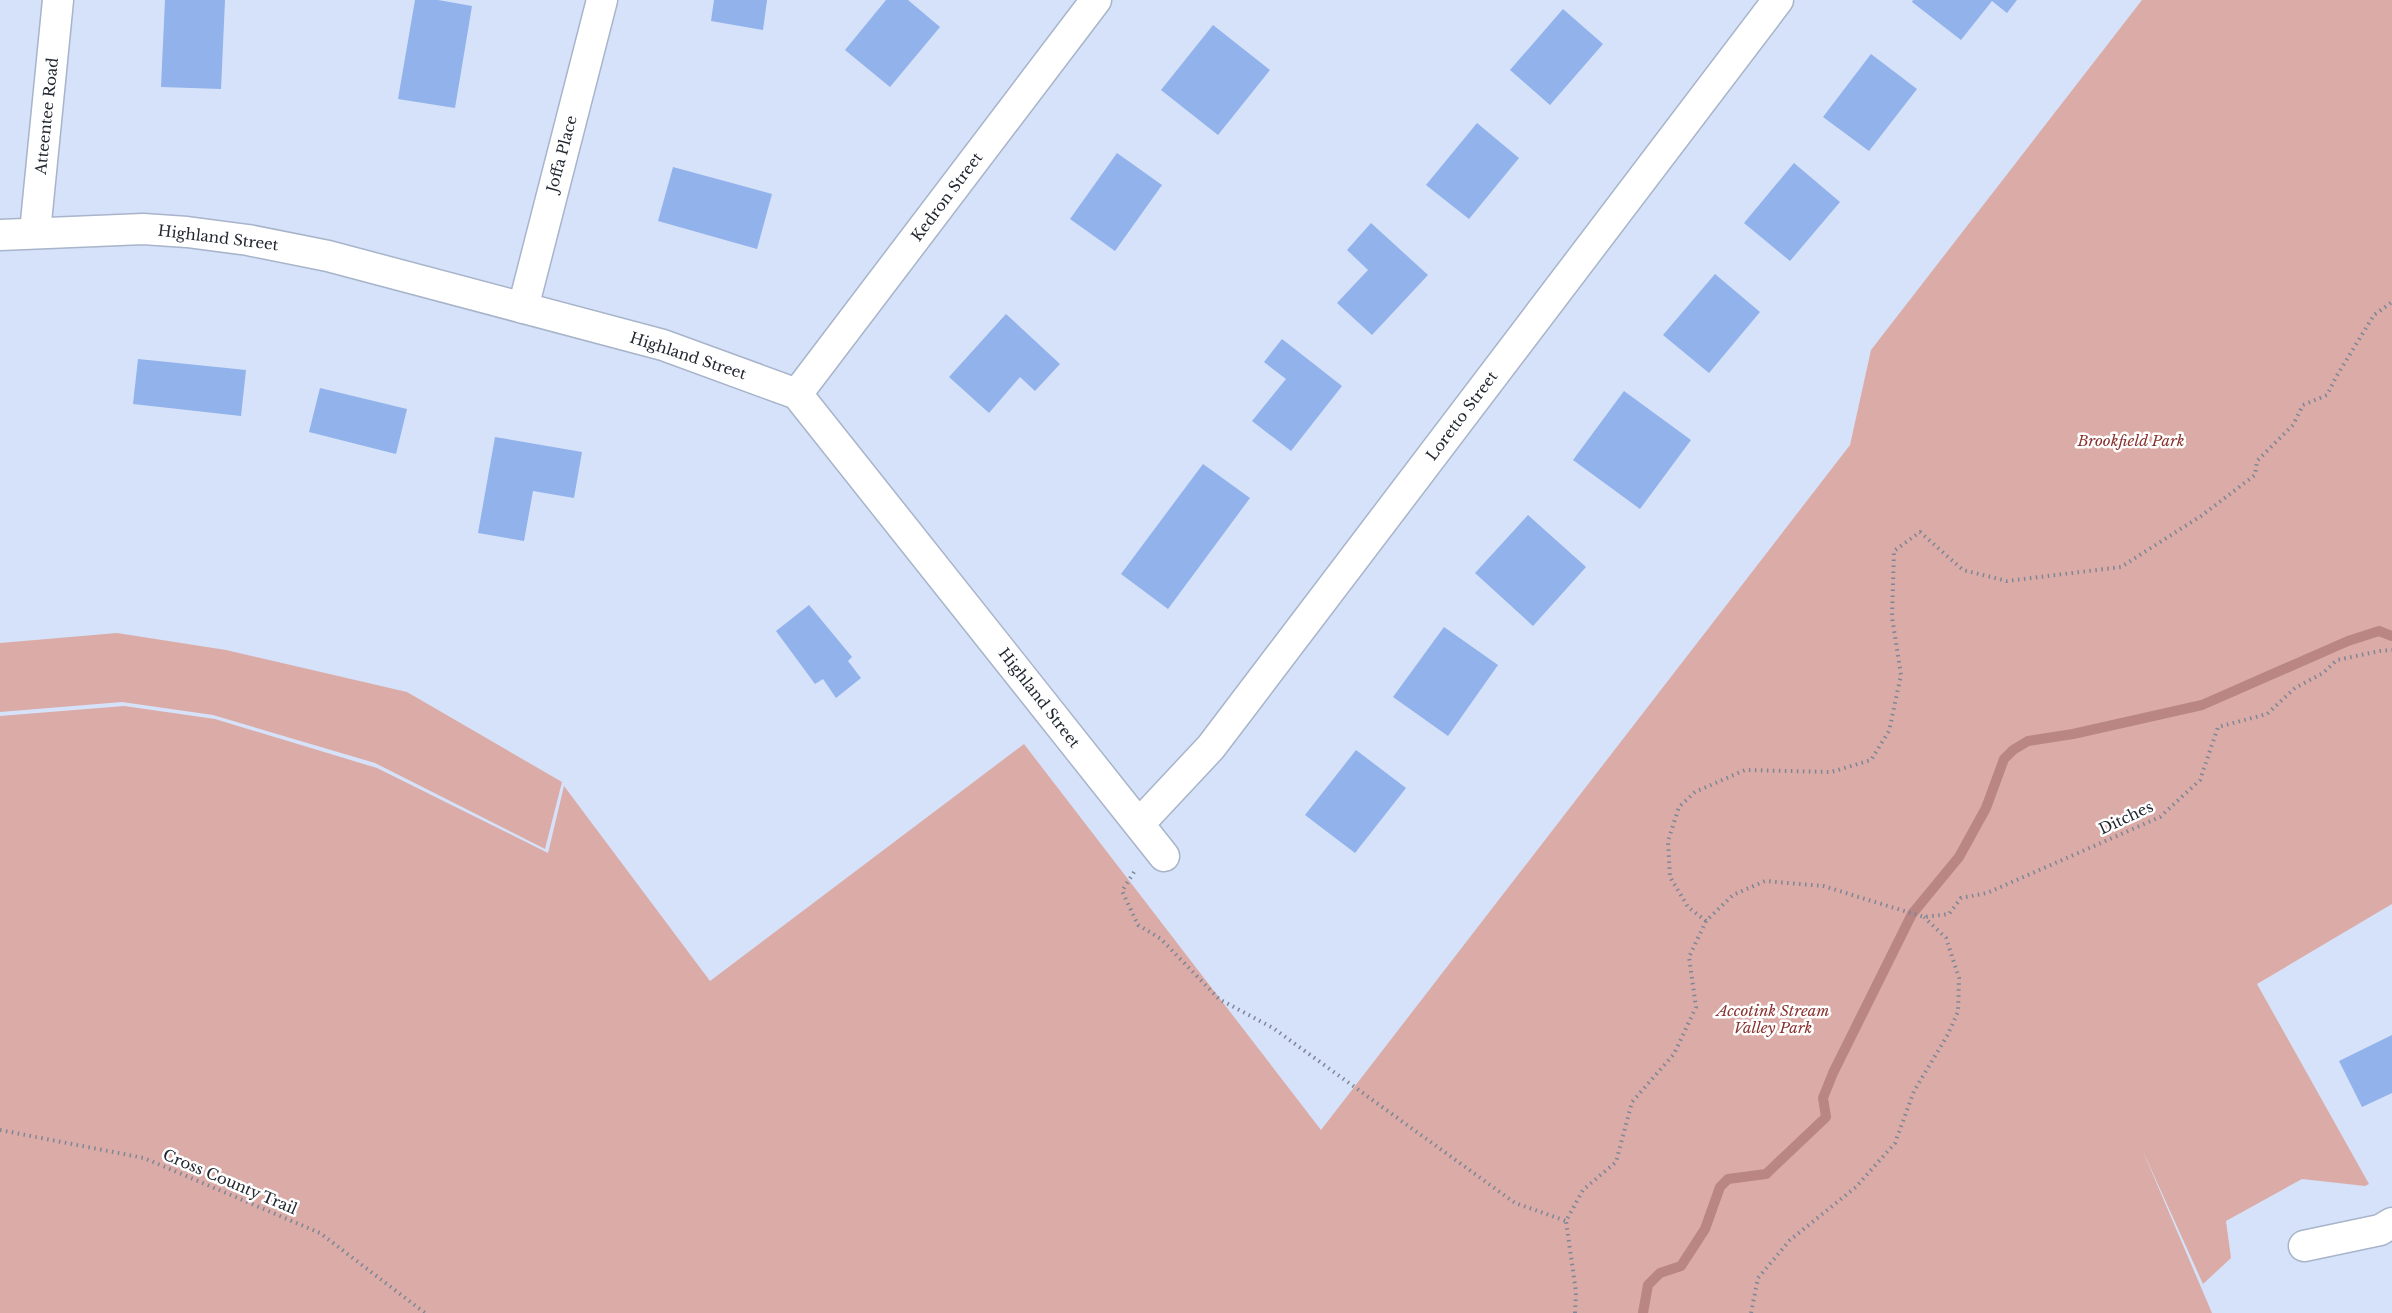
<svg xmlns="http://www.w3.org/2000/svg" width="2392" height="1313" viewBox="0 0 2392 1313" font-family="'Libre Baskerville',serif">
<rect width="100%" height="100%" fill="#d5e2f9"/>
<path fill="#dbaca7" d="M2142,0H2392V904L2257,984L2369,1184L2365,1186L2302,1179L2226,1221L2231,1258L2203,1284L2142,1149L2212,1313H0V716L124,706L215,719L377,768L548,853L564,786L710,981L1024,744L1321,1130L1850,445L1871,350Z
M117,633L226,650L407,692L562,782L545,849L375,763L213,715L122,702L0,712V643Z"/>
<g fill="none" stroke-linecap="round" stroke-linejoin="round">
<path stroke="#b98683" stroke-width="10" d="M1643,1313L1648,1285L1660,1273L1681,1266L1705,1229L1720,1187L1728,1179L1766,1174L1826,1117L1823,1098L1833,1073L1912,914L1959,857L1986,808L2004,759L2013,750L2028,741L2073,734L2202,705L2348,641L2379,631L2392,636"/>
</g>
<path fill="#92b2eb" d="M165,0H225L221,89L161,87Z
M415,0H438L472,6L455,108L398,99Z
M714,0H767L763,30L711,21Z
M886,0H908L940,27L890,87L845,50Z
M1913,0H2017L2007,13L1992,1L1961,40L1912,2Z
M1563,9L1603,44L1550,105L1510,70Z
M1213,25L1270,70L1218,135L1161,90Z
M1871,54L1917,89L1869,151L1823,117Z
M1477,123L1519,158L1469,219L1426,185Z
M1117,153L1162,185L1115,251L1070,219Z
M1794,163L1840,202L1790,261L1744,223Z
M673,167L772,194L757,249L658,221Z
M1371,223L1428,275L1372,335L1337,303L1368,270L1347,250Z
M1715,274L1760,312L1709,373L1663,335Z
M1006,314L1060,364L1035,391L1020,377L989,413L949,377Z
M1282,339L1342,386L1291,451L1252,421L1286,379L1264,362Z
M138,359L246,370L241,416L133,404Z
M320,388L407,409L396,454L309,432Z
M1624,391L1691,440L1640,509L1573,460Z
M495,437L582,452L574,498L533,491L524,541L478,533Z
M1203,464L1250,498L1168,609L1121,574Z
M1528,515L1586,567L1533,626L1475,573Z
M809,605L852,657L848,661L861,678L836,698L823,679L815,684L776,631Z
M1444,627L1498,665L1448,736L1393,697Z
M1356,750L1406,788L1355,853L1305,815Z
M2392,1035V1093L2362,1107L2339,1061Z"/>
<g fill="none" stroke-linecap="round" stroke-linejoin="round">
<g stroke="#a7b4ca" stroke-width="33">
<path id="street" d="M35,232L58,0
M0,235L143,229L187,232L248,240L328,256L663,345L797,394L1164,856
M523,308L602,0
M797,394L1096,0
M1139,824L1211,747L1778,0
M2304,1246L2380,1230L2392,1223"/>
</g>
<path stroke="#7d8696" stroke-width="4" stroke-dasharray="1.5 4.5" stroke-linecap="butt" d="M1134,872L1122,891L1138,925L1161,939L1219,999L1273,1028L1515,1203L1566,1221
M1706,921L1688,907L1670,877L1668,841L1679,807L1695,792L1745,770L1831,772L1871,760L1889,731L1901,675L1892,617L1894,551L1920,532L1963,570L2007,581L2121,567L2201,516L2255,475L2257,461L2293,425L2303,405L2327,395L2336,377L2374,315L2392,302
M0,1130L144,1158L320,1233L425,1313
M1575,1313L1576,1292L1566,1221L1583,1190L1616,1162L1632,1102L1674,1054L1696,1007L1689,957L1706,921L1733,895L1765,881L1823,886L1924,917L1949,914L1961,898L1987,893L2160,817L2200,780L2218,727L2267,714L2295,688L2323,673L2337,660L2380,651L2392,650
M1751,1313L1758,1278L1790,1240L1856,1187L1895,1143L1914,1091L1947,1036L1958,1012L1959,978L1946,938L1924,917"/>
<use href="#street" stroke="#fff" stroke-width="30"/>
</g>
<g text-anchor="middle" stroke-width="5" stroke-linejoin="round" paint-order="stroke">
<g font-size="15" fill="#222730" stroke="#fff">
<text transform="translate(47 116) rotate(-84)" y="5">Atteentee Road</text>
<text transform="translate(562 154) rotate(-75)" y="5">Joffa Place</text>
<text transform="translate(947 197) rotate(-53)" y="5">Kedron Street</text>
<text transform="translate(218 238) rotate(7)" y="5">Highland Street</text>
<text transform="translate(688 356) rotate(18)" y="5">Highland Street</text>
<text transform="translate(1462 416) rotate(-53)" y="5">Loretto Street</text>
<text transform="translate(1039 698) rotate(52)" y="5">Highland Street</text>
<text transform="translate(2126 818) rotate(-25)" y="5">Ditches</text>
<text transform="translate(230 1182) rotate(23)" y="5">Cross County Trail</text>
</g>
<g font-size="15" font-style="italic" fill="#89322e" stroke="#fff">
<text x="2131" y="446">Brookfield Park</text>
<text x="1773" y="1016">Accotink Stream<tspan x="1773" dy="17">Valley Park</tspan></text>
</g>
</g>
</svg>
